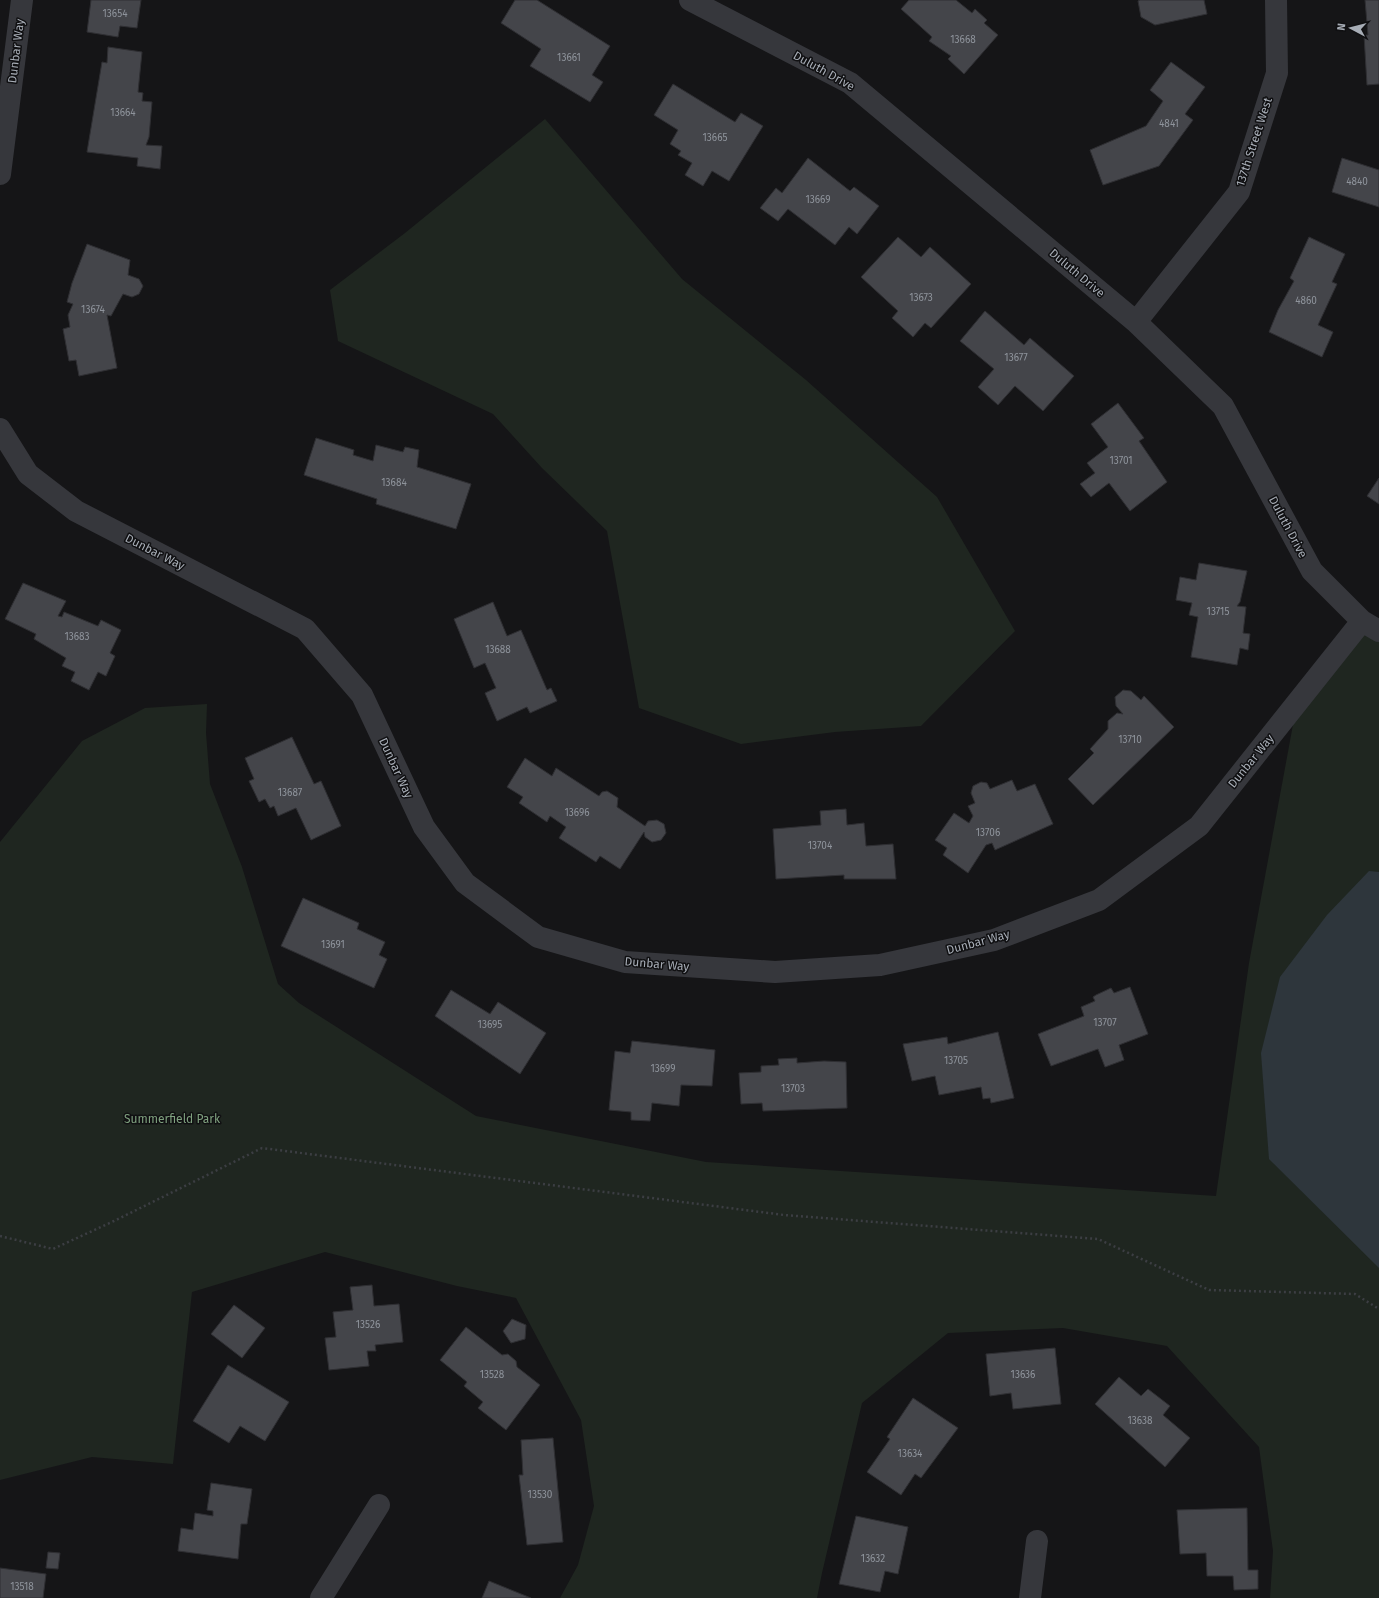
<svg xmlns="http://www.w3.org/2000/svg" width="1379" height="1598" viewBox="0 0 1379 1598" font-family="'Fira Sans',sans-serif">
<rect width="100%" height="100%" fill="#151517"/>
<path fill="#1f2620" d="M545,119L682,279L806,380L937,497L1015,631L921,726L835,732L741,744L639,708L607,531L542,468L493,414L338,341L330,290L405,233Z
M1362,621L1379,622V1598H1270L1273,1551L1259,1447L1167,1346L1063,1328L948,1333L862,1403L822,1573L817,1598H560L578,1565L594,1506L581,1420L516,1298L457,1286L325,1252L192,1292L173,1464L92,1457L0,1480V842L82,741L145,708L207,704L206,733L210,784L242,867L278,984L299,1003L476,1116L706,1162L1216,1196L1249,963L1297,703Z"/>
<path fill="#2e363c" d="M1369,871L1379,872V1268L1269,1159L1261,1053L1280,977L1327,915Z"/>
<path fill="#44454a" stroke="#2f2f33" d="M91,0H141L137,28L120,26L118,37L87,32Z
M515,0H537L610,46L592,75L603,82L590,102L530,66L541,49L501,23Z
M909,0H956L972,13L975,9L987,20L984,23L998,35L964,74L948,59L951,56L929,41L932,37L901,9Z
M1140,0H1204L1207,14L1155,25L1141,17L1138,1Z
M1365,0H1379V84L1367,85L1364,35H1368Z
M108,47L142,52L138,92L143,93L142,101L152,102L149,137L146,145L162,146L160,169L137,166L138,158L87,152L102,62L107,63Z
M1171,62L1205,87L1185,114L1193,120L1159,166L1103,185L1090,150L1146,126L1163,101L1150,90Z
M673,84L735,122L741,113L763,126L729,181L712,171L703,186L685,175L692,163L678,155L681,151L670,144L678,130L654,115Z
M808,158L850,191L854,187L879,206L857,234L849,227L835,245L788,209L778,221L760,208L776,188L782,193Z
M1342,158L1379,170V207L1332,192Z
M898,237L921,257L930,247L971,284L931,328L925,323L913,337L892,318L898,311L861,277Z
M1309,237L1345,254L1332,282L1337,284L1318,325L1333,332L1322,357L1269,332L1278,310L1294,281L1290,278Z
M87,244L130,260L128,275L139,279L143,286L139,294L132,297L123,294L111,316L107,315L117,368L79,376L76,360L69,361L63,329L70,327L68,315L73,304L67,302L72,283Z
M985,311L1024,345L1030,338L1074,376L1043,411L1015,386L998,405L978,387L994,369L960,341Z
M1118,403L1144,438L1139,441L1167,482L1130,511L1109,483L1091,497L1080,484L1095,473L1087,463L1108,447L1091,424Z
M316,438L354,450L353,455L373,461L376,445L403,452L405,447L419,450L417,467L471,484L456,529L376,504L377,499L304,475Z
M1379,478V504L1367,496Z
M1199,563L1247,571L1240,602L1237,606L1246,607L1243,633L1250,634L1248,650L1240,648L1237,665L1191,657L1198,617L1189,615L1192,603L1176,600L1180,577L1196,580Z
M23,583L66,601L58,616L62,617L64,612L98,626L101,620L121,630L110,653L115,656L106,676L98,672L89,690L71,681L75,672L62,666L66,658L34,639L36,634L5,619Z
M493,602L507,636L521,630L547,690L551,688L557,701L530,713L527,707L497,721L485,693L496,688L485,663L474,668L454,619Z
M1123,690L1131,691L1141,700L1144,696L1174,727L1093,805L1068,779L1094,753L1090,749L1108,729V721L1117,713L1123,714L1116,706L1115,697Z
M292,737L314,784L321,781L341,826L311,840L296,808L278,816L274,806L270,808L265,799L259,802L249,781L254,779L245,758Z
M525,758L552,776L556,768L599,796L602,792L607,791L618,798L617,807L645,826L648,821L657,820L664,824L666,833L661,840L652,842L645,837L644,832L620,869L600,856L596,862L559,838L566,827L550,816L547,822L519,803L523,797L507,787Z
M1012,780L1017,791L1035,784L1053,824L995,850L992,843L986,845L968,873L943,855L947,848L935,840L954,813L969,823L973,816L968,806L975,803L971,793L973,786L981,782L987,783L990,789Z
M846,809L847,825L864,823L866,846L893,844L896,879H844V875L776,879L773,829L821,825L820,811Z
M303,898L359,923L357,929L385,942L379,955L387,959L374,988L281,946Z
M1130,987L1148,1034L1119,1045L1124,1060L1105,1067L1098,1049L1051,1066L1038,1034L1084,1016L1081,1007L1095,1001L1093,997L1096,995L1111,988L1114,993Z
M451,990L490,1014L498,1002L546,1033L520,1074L435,1016Z
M998,1032L1014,1098L991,1103L990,1098L983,1099L981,1087L939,1095L935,1076L912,1081L903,1044L947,1037L948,1044Z
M632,1041L715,1050L712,1086L681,1085L679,1106L652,1103L650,1121L631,1120V1112L609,1110L615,1051L630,1053Z
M797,1058V1063L824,1061L846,1062L847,1108L763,1111L762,1103L741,1104L739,1073L761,1072V1066L779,1065L778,1059Z
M372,1285L374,1306L399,1304L403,1342L375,1345L376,1351H367L369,1366L329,1370L325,1338L336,1337L333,1312L353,1310L350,1287Z
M234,1305L265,1328L242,1358L211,1334Z
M512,1319L526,1325L525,1339L511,1343L503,1331Z
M466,1327L502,1355L508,1354L516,1361L517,1367L540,1385L506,1430L478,1408L483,1402L464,1386L467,1382L440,1360Z
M1055,1348L1061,1404L1013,1409L1011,1393L990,1396L986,1354Z
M228,1365L289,1402L265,1441L240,1426L229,1443L193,1421Z
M1119,1377L1141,1396L1148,1389L1170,1406L1163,1415L1190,1438L1165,1467L1095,1404Z
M913,1398L958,1428L921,1478L915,1474L901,1495L867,1472L890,1439L887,1437Z
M553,1438L563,1542L527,1545L519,1475H523L521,1440Z
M211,1483L252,1489L247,1524H241L238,1559L178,1551L181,1528L193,1530L195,1513L213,1516V1511L207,1510Z
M1247,1508L1248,1570H1258V1589L1234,1590L1233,1576H1207L1206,1553L1180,1554L1177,1510Z
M856,1516L908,1527L898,1574L885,1571L880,1592L839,1584Z
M48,1552L60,1553L58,1569L46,1568Z
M0,1568L46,1574L43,1598H0Z
M489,1581L531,1598H482Z"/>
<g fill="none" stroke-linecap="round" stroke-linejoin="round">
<path stroke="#3c3e43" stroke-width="2.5" stroke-dasharray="2 3" stroke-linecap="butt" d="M0,1236L53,1249L114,1221L262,1148L784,1215L1098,1239L1209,1290L1355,1294L1379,1309"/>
<path stroke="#36373c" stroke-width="22" d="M690,0L850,83L1136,322L1223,406L1312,571L1362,621L1379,631
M0,174L22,0
M1136,322L1239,192L1277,73L1276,0
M0,429L28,474L76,511L305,629L362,695L424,827L465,883L538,937L625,962L775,972L880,965L994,940L1099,900L1199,826L1362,621
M321,1598L379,1505
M1030,1598L1037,1541"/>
</g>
<g text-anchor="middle" stroke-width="3" stroke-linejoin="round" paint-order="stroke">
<g font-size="10" fill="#8e939b">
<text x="115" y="17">13654</text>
<text x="963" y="43">13668</text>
<text x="569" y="61">13661</text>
<text x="123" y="116">13664</text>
<text x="1169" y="127">4841</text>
<text x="715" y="141">13665</text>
<text x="1357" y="185">4840</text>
<text x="818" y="203">13669</text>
<text x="921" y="301">13673</text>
<text x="1306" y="304">4860</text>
<text x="93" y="313">13674</text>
<text x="1016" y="361">13677</text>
<text x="1121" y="464">13701</text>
<text x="394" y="486">13684</text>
<text x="1218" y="615">13715</text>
<text x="77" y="640">13683</text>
<text x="498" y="653">13688</text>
<text x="1130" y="743">13710</text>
<text x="290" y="796">13687</text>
<text x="577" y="816">13696</text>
<text x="988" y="836">13706</text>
<text x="820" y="849">13704</text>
<text x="333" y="948">13691</text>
<text x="1105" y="1026">13707</text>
<text x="490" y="1028">13695</text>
<text x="956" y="1064">13705</text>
<text x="663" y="1072">13699</text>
<text x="793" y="1092">13703</text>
<text x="368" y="1328">13526</text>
<text x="492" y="1378">13528</text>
<text x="1023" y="1378">13636</text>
<text x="1140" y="1424">13638</text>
<text x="910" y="1457">13634</text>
<text x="540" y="1498">13530</text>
<text x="873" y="1562">13632</text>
<text x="22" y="1590">13518</text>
</g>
<g font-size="12" fill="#a7adb6" stroke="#101012">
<text transform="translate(16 51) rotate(-83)" y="4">Dunbar Way</text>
<text transform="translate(824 71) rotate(29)" y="4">Duluth Drive</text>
<text transform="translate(1254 142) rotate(-72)" y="4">137th Street West</text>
<text transform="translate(1077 273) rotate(40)" y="4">Duluth Drive</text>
<text transform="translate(1288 527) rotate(62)" y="4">Duluth Drive</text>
<text transform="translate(155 552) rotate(27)" y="4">Dunbar Way</text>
<text transform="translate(1251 761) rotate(-51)" y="4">Dunbar Way</text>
<text transform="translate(396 768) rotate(65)" y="4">Dunbar Way</text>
<text transform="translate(978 942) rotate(-15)" y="4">Dunbar Way</text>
<text transform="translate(657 964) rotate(5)" y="4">Dunbar Way</text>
</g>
<g font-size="12" fill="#7fa17f" stroke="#101012">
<text x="172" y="1123">Summerfield Park</text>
</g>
</g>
<g transform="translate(1351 28) rotate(277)" stroke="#101012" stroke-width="3" paint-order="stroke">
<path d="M0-3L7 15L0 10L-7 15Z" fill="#a7adb6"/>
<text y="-6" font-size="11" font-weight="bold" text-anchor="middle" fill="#a7adb6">N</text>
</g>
</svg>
